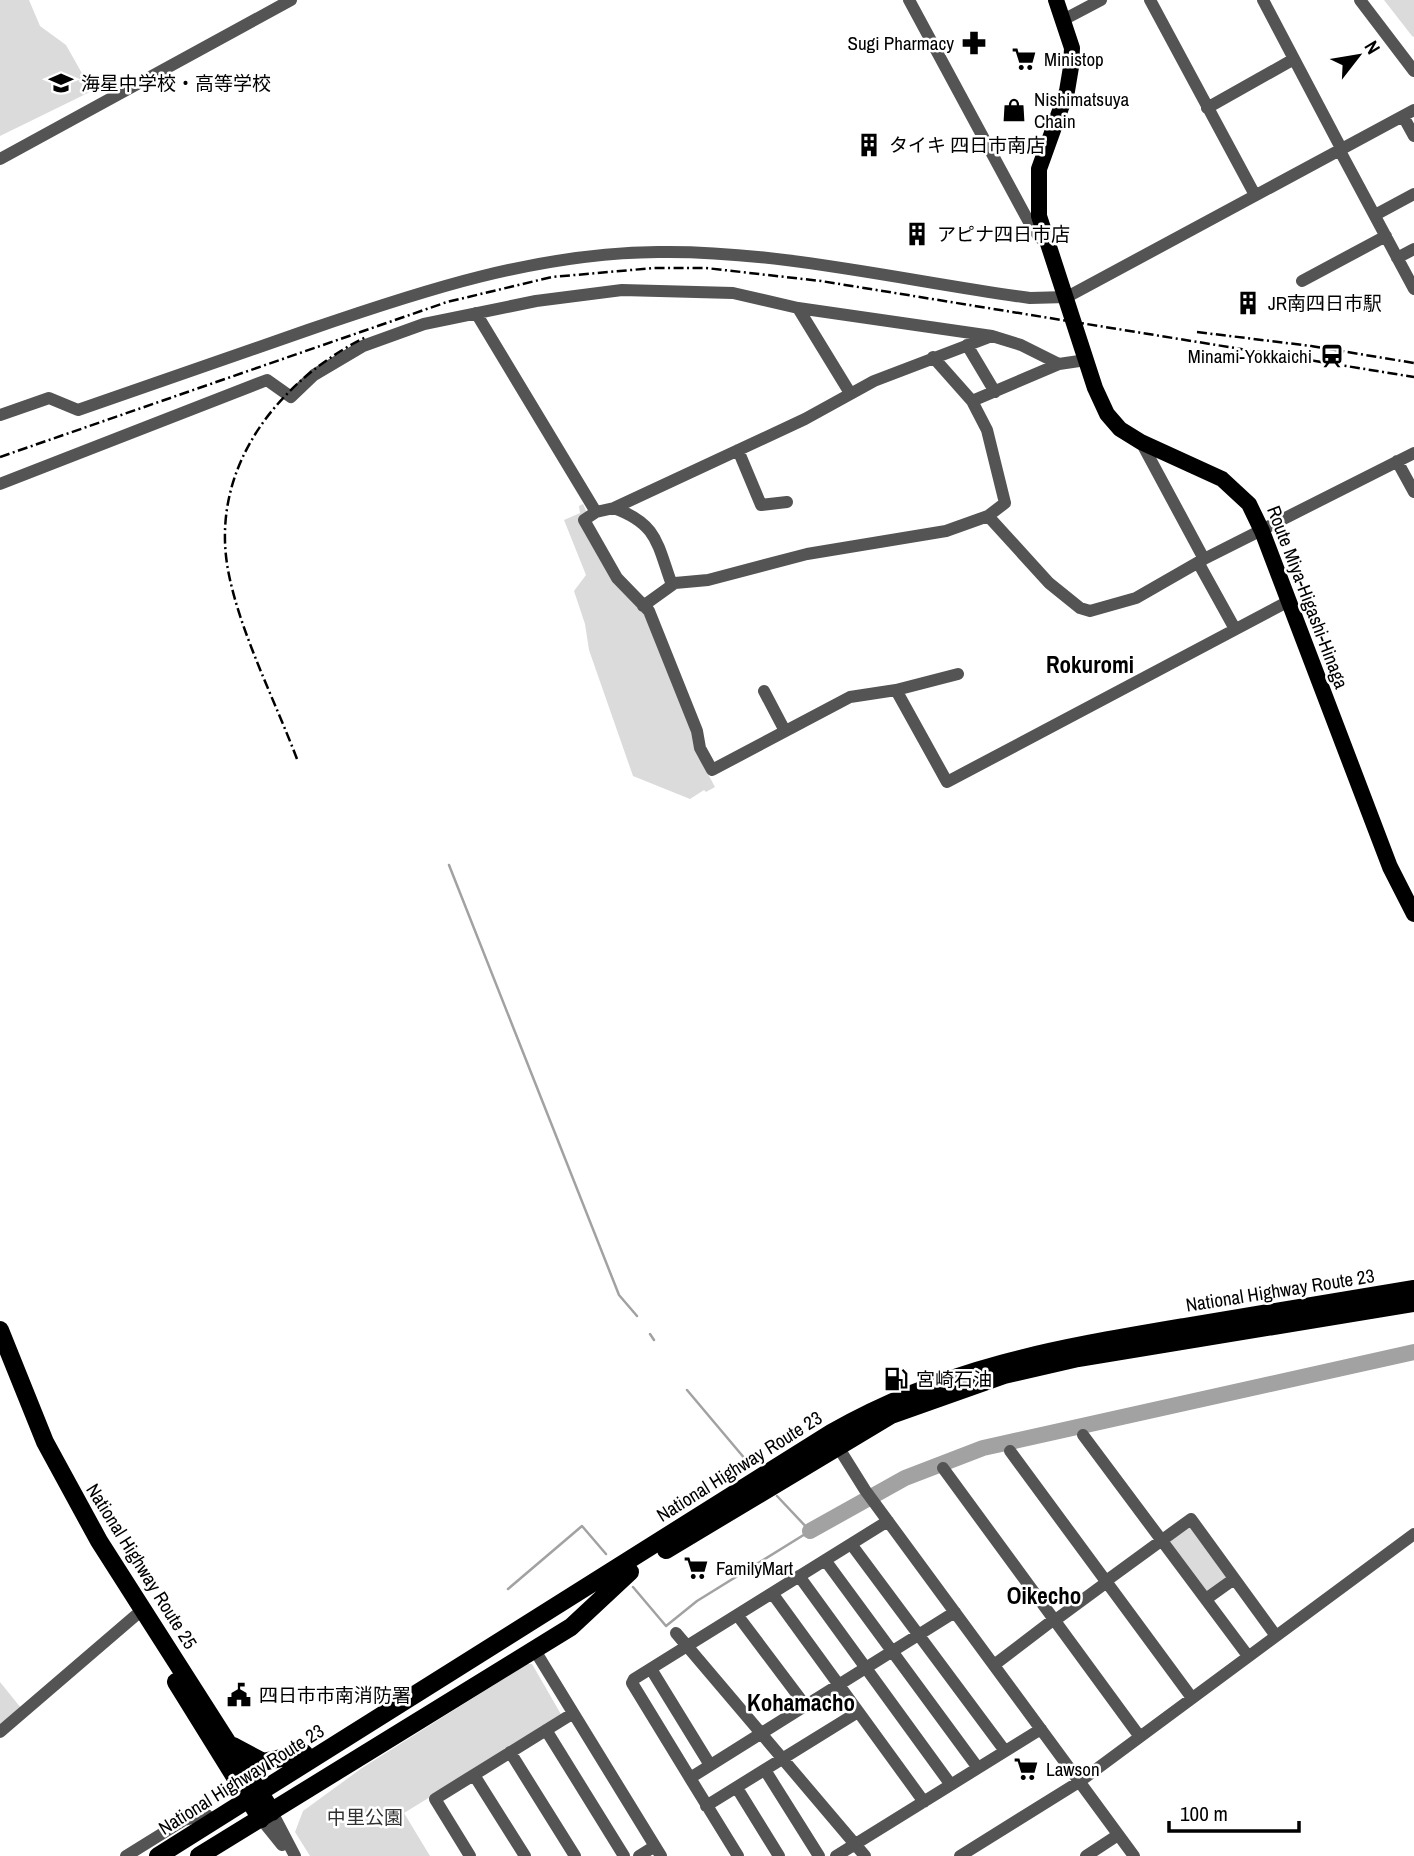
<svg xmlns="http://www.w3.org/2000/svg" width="1414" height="1856" viewBox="0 0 1414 1856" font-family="'Archivo Narrow','Noto Sans JP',sans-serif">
<rect width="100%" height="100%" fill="#fff"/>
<path fill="#dbdbdb" d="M0,0H29L40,26L66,45L92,91L0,136Z
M1384,0H1414V37L1412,36Z
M583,504L620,586L646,614L693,732L695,750L715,787L706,792L704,790L690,799L633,776L589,650L585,624L574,591L586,575L564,520L580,513L579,506Z
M1189,1525L1228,1579L1207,1594L1170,1543L1169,1539Z
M527,1664H532L562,1716L404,1813L430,1856H310L295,1832L303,1811L362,1768Z
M0,1682L21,1708L0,1725Z"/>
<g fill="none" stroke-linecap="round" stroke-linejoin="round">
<path stroke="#a2a2a2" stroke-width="2.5" d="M449,865L619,1295L637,1316
M650,1334L654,1340
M687,1390L751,1466
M633,1587L666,1626L697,1601L810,1531L777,1496
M508,1589L582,1526L606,1554"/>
<path stroke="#a2a2a2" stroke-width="16" d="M810,1531L905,1478L983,1448L1414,1352"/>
<path stroke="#545454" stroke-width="12" d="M909,0L1030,224L1040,238H1046
M1150,0L1255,195
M1263,0L1342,150
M1360,0L1414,71
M1063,20L1101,0
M1207,108L1294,59
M1403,116L1414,136
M1340,151L1414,289
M0,159L291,0
M1375,215L1414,194
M1397,258L1414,249
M1302,281L1386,236
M798,308L850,393
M476,313L596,512
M992,336L874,381L805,419L614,508L596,512L584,520L617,578L649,611L697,731L700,748L712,770L850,697L896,690L947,782L1289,601
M967,345L995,392
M972,401L1059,364
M0,415L49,398L78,410C154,383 231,357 308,330C421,291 536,253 658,252C778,250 910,282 1030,298L1067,297L1414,110
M1141,442L1204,559
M738,450L761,505L787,502
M1397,461L1414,492
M0,484L267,380L291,397L314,375L363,346L424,324L536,301L622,290L733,293L798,308L992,336L1021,345L1059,364L1086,360
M614,508C658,524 657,544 672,585
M988,516L1049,583L1080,608L1090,611L1136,598L1204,559L1414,453
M1199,564L1235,629
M643,606L675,583L708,580L807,554L946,531L988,516L1005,503L987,430L972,401L933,357
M896,690L958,674
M764,691L785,731
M1083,1435L1248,1656
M835,1442L865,1490L1134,1856
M1010,1451L1192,1698
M943,1468L1140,1737
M851,1544L1005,1751
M825,1560L978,1768
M799,1576L951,1785
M1106,1581L1191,1519L1276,1636
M772,1593L924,1802
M1206,1599L1234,1579
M738,1616L805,1705
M1054,1621L1107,1582
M676,1633L865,1856
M534,1649L661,1856
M994,1665L1053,1620
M651,1669L710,1765
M546,1730L624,1856
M0,1732L135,1616
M510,1752L575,1856
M765,1770L819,1856
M474,1775L525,1856
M690,1778L632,1683L634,1679L888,1521
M737,1788L779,1856
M706,1806L858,1712
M272,1812L295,1856
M261,1819L282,1845
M126,1856L184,1820L207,1815
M470,1856L435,1799L572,1714
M639,1856L655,1846
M738,1856L690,1778L955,1612
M836,1856L1041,1729
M960,1856L1079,1782L1414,1534
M1086,1856L1118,1835"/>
<path stroke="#000" stroke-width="16" d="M1056,0L1072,48L1071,67L1067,91L1039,169V216L1095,388L1107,414L1120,429L1141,442L1222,479L1249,504L1262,531L1390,867L1414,914"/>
<path stroke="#000" stroke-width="18" d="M0,1330L45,1442L99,1541L272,1812
M666,1550L891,1415L1004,1375L1078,1358L1414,1303
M176,1682L261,1819
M233,1746L263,1762L304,1753
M158,1856L831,1433C947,1367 1054,1349 1184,1327C1260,1315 1337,1302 1414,1289
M199,1856L571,1627L630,1572"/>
<path stroke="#000" stroke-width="2.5" stroke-dasharray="10 3.5 2 3.5" stroke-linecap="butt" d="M1197,332L1311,346L1414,363
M0,457L447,302L552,277L654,268H706L821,281L1414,377
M297,759C275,701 241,634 229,575C207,470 277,381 366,337"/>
</g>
<defs>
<g id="pharmacy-bare" transform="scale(1.89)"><path d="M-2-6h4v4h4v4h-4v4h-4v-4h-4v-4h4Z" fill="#000" stroke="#fff" stroke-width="2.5" paint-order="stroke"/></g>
<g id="supermarket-bare" transform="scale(1.89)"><path d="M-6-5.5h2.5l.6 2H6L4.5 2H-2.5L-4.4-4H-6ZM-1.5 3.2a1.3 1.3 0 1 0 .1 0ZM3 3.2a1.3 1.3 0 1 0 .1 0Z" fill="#000" stroke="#fff" stroke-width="2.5" paint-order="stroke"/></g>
<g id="school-bare" transform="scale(1.89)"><path d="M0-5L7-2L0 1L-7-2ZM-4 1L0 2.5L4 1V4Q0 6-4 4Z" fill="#000" stroke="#fff" stroke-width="2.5" paint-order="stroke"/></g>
<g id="shop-bare" transform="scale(1.89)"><path d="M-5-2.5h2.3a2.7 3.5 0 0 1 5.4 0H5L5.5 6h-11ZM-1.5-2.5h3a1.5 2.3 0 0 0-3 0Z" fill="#000" stroke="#fff" stroke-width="2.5" paint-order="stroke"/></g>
<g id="building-bare" transform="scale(1.89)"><path d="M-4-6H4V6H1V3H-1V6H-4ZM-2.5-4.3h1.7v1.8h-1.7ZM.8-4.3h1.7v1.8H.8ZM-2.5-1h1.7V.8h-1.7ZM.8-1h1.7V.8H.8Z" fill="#000" stroke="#fff" stroke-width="2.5" paint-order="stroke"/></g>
<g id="station-bare" transform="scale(1.89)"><path d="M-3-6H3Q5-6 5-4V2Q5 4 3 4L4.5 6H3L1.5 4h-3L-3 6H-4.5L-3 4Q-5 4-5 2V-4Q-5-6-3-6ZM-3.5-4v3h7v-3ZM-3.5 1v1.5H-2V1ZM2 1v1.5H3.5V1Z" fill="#000" stroke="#fff" stroke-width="2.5" paint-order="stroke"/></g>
<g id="fuel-bare" transform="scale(1.89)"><path d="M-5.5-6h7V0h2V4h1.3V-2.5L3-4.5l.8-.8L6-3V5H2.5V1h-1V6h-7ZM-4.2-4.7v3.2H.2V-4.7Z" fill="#000" stroke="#fff" stroke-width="2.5" paint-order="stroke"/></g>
<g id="civic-bare" transform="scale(1.89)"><path d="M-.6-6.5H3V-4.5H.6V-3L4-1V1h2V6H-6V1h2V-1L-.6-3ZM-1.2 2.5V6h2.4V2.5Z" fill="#000" stroke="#fff" stroke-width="2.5" paint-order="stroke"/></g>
</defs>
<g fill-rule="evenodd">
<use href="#pharmacy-bare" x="974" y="43"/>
<use href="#supermarket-bare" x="1024" y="59"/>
<use href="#school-bare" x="61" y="83"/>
<use href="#shop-bare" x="1014" y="110"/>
<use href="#building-bare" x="869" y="145"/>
<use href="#building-bare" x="917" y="234"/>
<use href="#building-bare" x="1248" y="303"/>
<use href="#station-bare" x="1332" y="356"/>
<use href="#fuel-bare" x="896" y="1379"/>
<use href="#supermarket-bare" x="696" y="1568"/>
<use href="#civic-bare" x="239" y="1695"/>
<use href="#supermarket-bare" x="1026" y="1769"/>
</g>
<g text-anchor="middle" stroke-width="5" stroke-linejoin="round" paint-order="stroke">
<g font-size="19" fill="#000" stroke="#fff" text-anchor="start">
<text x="954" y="50" text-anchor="end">Sugi Pharmacy</text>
<text x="1044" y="66">Ministop</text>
<text x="81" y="90">海星中学校・高等学校</text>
<text x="1034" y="106">Nishimatsuya<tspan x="1034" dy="22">Chain</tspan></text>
<text x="889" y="152">タイキ 四日市南店</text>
<text x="937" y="241">アピナ四日市店</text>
<text x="1268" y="310">JR南四日市駅</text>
<text x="1312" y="363" text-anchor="end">Minami-Yokkaichi</text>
<text x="916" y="1386">宮崎石油</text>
<text x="716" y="1575">FamilyMart</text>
<text x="259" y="1702">四日市市南消防署</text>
<text x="1046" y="1776">Lawson</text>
</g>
<g font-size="19" fill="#000" stroke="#fff">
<text transform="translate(1308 597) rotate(69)" y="7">Route Miya-Higashi-Hinaga</text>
<text transform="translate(1280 1290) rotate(-9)" y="7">National Highway Route 23</text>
<text transform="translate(739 1466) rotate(-32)" y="7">National Highway Route 23</text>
<text transform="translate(142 1566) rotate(58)" y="7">National Highway Route 25</text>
<text transform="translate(241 1779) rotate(-32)" y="7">National Highway Route 23</text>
</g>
<g font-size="19" fill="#323232" stroke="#fff">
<text x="365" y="1824">中里公園</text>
</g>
<g font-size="23" font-weight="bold" fill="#000" stroke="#fff">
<text x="1090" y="673">Rokuromi</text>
<text x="1044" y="1604">Oikecho</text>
<text x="801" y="1711">Kohamacho</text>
</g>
</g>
<g transform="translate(1358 56) rotate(59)" stroke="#ffffff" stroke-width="5" paint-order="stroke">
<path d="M0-5L12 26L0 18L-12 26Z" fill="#000000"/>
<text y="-10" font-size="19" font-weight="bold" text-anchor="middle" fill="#000000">N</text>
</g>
<path d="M1169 1821v10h130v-10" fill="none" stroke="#000000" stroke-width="3.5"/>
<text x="1180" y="1821" font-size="21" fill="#000000" stroke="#ffffff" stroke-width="5" paint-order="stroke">100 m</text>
</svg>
